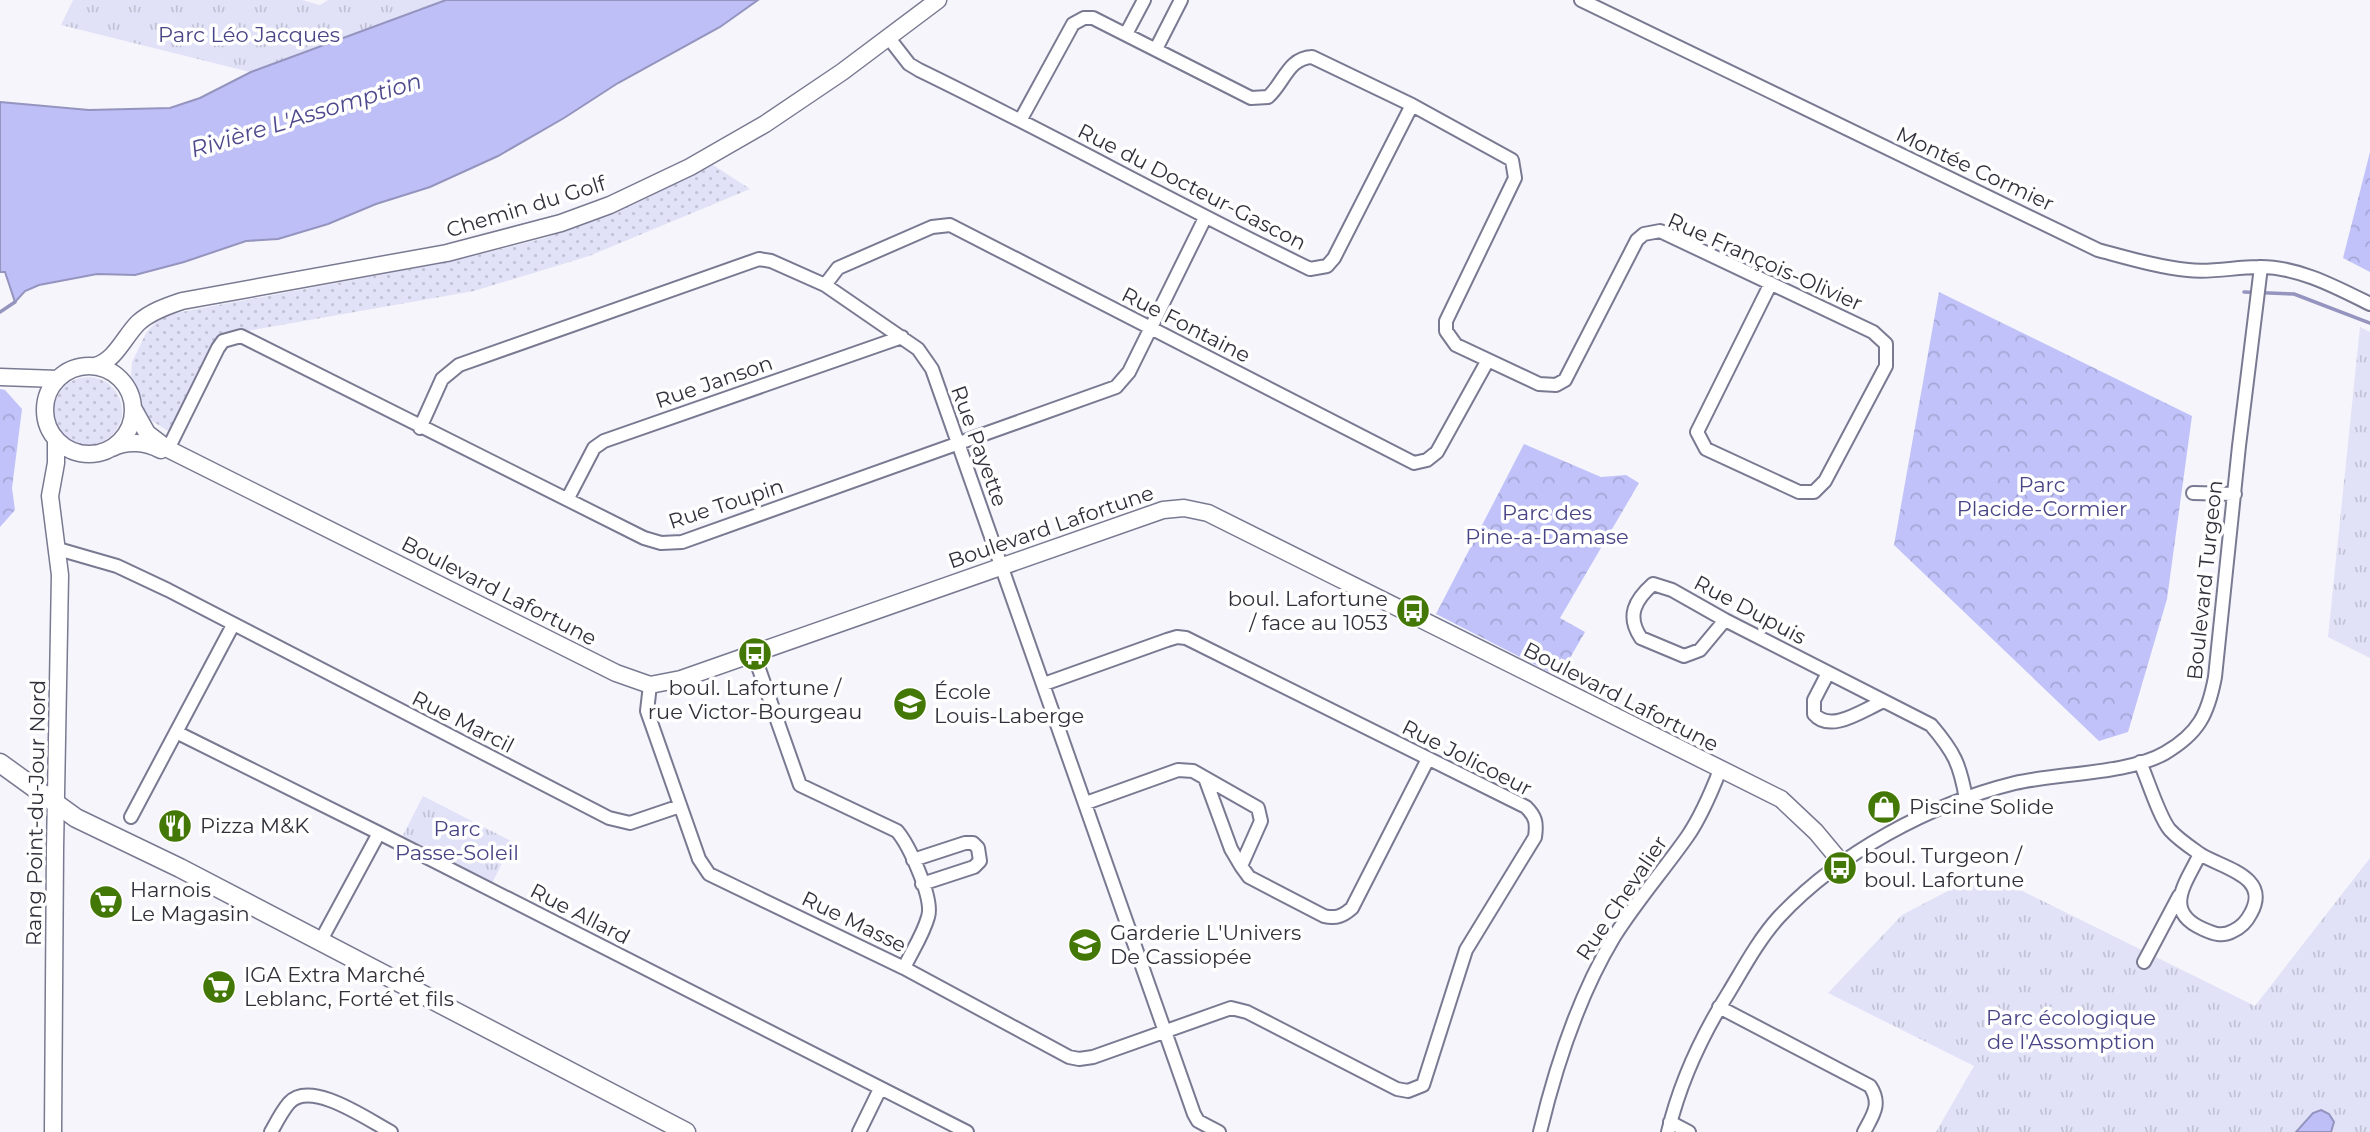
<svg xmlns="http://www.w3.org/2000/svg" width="2370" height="1132" viewBox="0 0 2370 1132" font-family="Montserrat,sans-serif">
<defs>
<pattern id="grass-dots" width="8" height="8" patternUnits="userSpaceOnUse" patternTransform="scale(1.75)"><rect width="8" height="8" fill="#e1e2f7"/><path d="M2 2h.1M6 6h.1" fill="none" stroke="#c2c2d5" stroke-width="1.8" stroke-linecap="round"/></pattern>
<pattern id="forest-crowns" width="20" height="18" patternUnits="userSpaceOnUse" patternTransform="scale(1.75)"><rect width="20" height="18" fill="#c0c2f9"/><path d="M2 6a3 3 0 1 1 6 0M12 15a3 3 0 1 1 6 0" fill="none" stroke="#a5a7d6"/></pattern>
<pattern id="park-tufts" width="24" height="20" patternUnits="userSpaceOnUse" patternTransform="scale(1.75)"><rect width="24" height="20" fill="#e1e2f7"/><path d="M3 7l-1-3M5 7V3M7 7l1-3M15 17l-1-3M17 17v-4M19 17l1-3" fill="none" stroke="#c2c2d5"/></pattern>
</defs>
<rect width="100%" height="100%" fill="#f5f5fb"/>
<path fill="url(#grass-dots)" d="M713,165L750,189L589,256L474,291L230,334L170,432L145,417L131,376L132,362L146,333L157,321L171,314L454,261L545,238L634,204Z
M54 411a34 34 0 1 1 68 0a34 34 0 1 1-68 0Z"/>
<path fill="url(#forest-crowns)" d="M2370,152V272L2343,258Z
M1939,292L2192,416L2167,599L2128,732L2099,741L1894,545Z
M0,389L5,390L22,409L12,488L15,510L0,527Z
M1524,444L1601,477L1626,475L1639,483L1560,618L1585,632L1559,677L1436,614Z"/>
<path fill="url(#park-tufts)" d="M73,0H302L320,5L328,0H444L250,72L61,25Z
M2360,327L2370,332V658L2328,637Z
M423,796L513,842L491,885L401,839Z
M2370,858V1132H1936L1974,1066L1828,993L1902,915L1984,872L2255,1006Z"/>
<path fill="#bebff7" stroke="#9494bf" stroke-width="2" d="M446,0H758L720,27L618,83L564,118L498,156L430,187L376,204L328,224L278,239L246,241L184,262L135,275L97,274L39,285L25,291L15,302L5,272H0V102L89,110L170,108L200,98L251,72Z
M2321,1110L2329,1114L2334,1122L2331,1132H2296L2313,1113Z"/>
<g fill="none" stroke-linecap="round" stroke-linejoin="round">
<path stroke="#9494bf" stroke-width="3.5" d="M2244,292L2294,294L2370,323
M0,312L15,302"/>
<g stroke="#797a92" stroke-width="16">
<path id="minor" d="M1581,0L2098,250C2128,258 2158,267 2188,270C2211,273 2235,267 2258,267C2297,266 2336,287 2370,304
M1126,34L1144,0
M888,37L909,64L919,70C1051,134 1178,205 1310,269L1327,266L1334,258L1412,105
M1156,49L1181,0
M1021,119L1073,24L1084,18H1093L1251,98L1268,97C1284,83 1288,58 1312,57L1412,105L1512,160L1515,178L1446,321V331L1456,345L1539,384L1556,385L1565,380L1637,240L1644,234L1660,231L1873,332L1886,344V366L1825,481L1814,492H1799L1706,449L1697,432L1771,283
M825,285L838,268L932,227L950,225L1414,463L1427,460L1437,452L1488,360
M420,428L442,379L459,365L759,259L771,261L825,285L918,349L932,369L1194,1114L1198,1121L1219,1132
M168,449L218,348L223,341L241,336L644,538L661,543L682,542L1116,387L1129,372L1205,218
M2193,493L2235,494
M568,498L594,448L604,441L902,337
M58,549L117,566L168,590L609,818L630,823L680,806
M1725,620L1700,650L1684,656L1641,638C1626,616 1635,600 1653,584L1672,590L1725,620L1931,725C1954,752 1960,764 1966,799
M753,652L800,785L897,831C909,845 934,899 928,917C923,935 912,951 904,968
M1828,673L1814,700V714C1831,734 1864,709 1884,701
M650,685L647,711L699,859L709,874L904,968L1069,1057L1079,1059L1093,1057L1231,1008L1247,1012L1397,1089L1408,1091L1423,1085L1466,950L1535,837C1537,823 1536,817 1526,807L1186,638L1177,637L1167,640L1044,684
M176,732L379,833L967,1132
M2140,762C2147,778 2160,819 2170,830C2178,839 2190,847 2200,854C2222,868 2271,876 2251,913C2247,921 2242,927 2233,931C2222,937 2214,934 2203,929C2162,911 2186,883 2200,854
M1205,778L1231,849L1241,866
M1086,803L1178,770L1193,771L1258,808L1261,821L1241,866L1249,877L1324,916C1336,919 1343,916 1352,908L1428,759
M131,817L233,625
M913,860L965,843H973L978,848L980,861L974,867L922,884
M320,942L379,833
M2144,962L2179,896
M1719,1007L1870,1086C1882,1104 1873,1115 1864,1132
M1670,1122L1689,1132
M271,1132C276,1123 282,1111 289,1103C311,1079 368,1120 391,1132
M859,1132L880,1089
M1540,1132C1556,1065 1578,997 1614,937C1636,902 1663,871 1687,837C1701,817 1711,793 1720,770
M1668,1132C1680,1082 1702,1035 1729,992C1744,967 1759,939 1779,917C1839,853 1930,804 2015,783C2058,773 2129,774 2165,753C2199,733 2208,714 2215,677L2239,446L2261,267"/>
</g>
<g stroke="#797a92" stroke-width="19">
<path id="tertiary" d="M45 410a44 44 0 1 1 88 0a44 44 0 1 1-88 0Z
M95,366C115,361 124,337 138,323C150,312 167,306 182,301L447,253L561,223L610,205L690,167L765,124L842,72L938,0
M0,377L58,379
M133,408L147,433L168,449L616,673L650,685L681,679L1163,510L1184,508L1208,513L1781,799L1816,832L1841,862
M112,448C127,440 146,442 161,450
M53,1132L55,849L60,575L50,496L56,463V441"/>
</g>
<g stroke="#797a92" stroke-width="21">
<path id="secondary" d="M0,763L76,818L180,868L686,1132"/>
</g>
<use href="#minor" stroke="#fff" stroke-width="12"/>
<use href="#tertiary" stroke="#fff" stroke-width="16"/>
<use href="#secondary" stroke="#fff" stroke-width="18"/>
</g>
<defs>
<g id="bus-disc" transform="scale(1.75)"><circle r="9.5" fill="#447806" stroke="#fff"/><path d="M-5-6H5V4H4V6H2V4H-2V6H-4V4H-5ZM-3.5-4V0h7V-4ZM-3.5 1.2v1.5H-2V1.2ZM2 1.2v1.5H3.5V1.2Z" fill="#fff"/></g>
<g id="school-disc" transform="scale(1.75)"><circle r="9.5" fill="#447806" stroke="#fff"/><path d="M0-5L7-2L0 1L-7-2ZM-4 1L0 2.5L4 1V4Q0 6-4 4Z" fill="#fff"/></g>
<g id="shop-disc" transform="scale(1.75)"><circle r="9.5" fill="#447806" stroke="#fff"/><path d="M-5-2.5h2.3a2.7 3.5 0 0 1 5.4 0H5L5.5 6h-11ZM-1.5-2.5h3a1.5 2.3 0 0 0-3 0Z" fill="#fff"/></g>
<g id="restaurant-disc" transform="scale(1.75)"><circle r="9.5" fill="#447806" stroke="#fff"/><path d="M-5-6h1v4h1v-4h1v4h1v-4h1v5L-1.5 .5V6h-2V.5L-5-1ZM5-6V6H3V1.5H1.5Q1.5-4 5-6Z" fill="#fff"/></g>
<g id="supermarket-disc" transform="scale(1.75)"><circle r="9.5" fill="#447806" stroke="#fff"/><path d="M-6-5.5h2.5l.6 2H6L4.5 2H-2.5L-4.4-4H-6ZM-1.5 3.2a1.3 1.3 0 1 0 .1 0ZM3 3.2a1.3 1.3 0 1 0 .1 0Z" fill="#fff"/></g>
</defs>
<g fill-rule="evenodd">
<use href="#bus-disc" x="1413" y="611"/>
<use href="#bus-disc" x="755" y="654"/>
<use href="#school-disc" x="910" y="704"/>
<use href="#shop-disc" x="1884" y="807"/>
<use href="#restaurant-disc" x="175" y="826"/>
<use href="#bus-disc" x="1840" y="868"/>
<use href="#supermarket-disc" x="106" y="902"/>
<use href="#school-disc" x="1085" y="945"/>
<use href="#supermarket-disc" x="219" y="987"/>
</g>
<g text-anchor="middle" stroke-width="7" stroke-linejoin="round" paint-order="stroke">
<g font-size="21" fill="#484587" stroke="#fff">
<text x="249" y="42">Parc Léo Jacques</text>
<text x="2042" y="492">Parc<tspan x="2042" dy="24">Placide-Cormier</tspan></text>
<text x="1547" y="520">Parc des<tspan x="1547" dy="24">Pine-a-Damase</tspan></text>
<text x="457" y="836">Parc<tspan x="457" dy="24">Passe-Soleil</tspan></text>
<text x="2071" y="1025">Parc écologique<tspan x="2071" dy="24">de l'Assomption</tspan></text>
</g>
<g font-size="21" fill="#31313b" stroke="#fff">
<text transform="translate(1975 169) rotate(25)" y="7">Montée Cormier</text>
<text transform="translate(1192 187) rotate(27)" y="7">Rue du Docteur-Gascon</text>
<text transform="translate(526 207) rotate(-17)" y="7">Chemin du Golf</text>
<text transform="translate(1765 262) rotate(24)" y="7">Rue François-Olivier</text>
<text transform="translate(1186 325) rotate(27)" y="7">Rue Fontaine</text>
<text transform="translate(714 382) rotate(-19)" y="7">Rue Janson</text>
<text transform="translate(979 446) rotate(70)" y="7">Rue Payette</text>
<text transform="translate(726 504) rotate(-18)" y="7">Rue Toupin</text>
<text transform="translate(1051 527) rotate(-19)" y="7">Boulevard Lafortune</text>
<text transform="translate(2205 580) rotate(-84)" y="7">Boulevard Turgeon</text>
<text transform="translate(499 591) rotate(27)" y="7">Boulevard Lafortune</text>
<text transform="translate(1750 610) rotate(28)" y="7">Rue Dupuis</text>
<text transform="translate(1621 697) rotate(27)" y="7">Boulevard Lafortune</text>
<text transform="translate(463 722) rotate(27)" y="7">Rue Marcil</text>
<text transform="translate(1467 758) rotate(27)" y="7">Rue Jolicoeur</text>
<text transform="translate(36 813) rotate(-89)" y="7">Rang Point-du-Jour Nord</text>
<text transform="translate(1622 898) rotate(-56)" y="7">Rue Chevalier</text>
<text transform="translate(580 914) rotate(27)" y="7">Rue Allard</text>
<text transform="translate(854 922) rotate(26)" y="7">Rue Masse</text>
</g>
<g font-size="21" fill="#31313b" stroke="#fff" text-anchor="start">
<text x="1388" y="606" text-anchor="end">boul. Lafortune<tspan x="1388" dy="24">/ face au 1053</tspan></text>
<text x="755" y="695" text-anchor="middle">boul. Lafortune /<tspan x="755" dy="24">rue Victor-Bourgeau</tspan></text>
<text x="934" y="699">École<tspan x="934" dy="24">Louis-Laberge</tspan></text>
<text x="1909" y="814">Piscine Solide</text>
<text x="200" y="833">Pizza M&amp;K</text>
<text x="1864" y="863">boul. Turgeon /<tspan x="1864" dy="24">boul. Lafortune</tspan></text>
<text x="130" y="897">Harnois<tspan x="130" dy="24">Le Magasin</tspan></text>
<text x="1110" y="940">Garderie L'Univers<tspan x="1110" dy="24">De Cassiopée</tspan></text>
<text x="244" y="982">IGA Extra Marché<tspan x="244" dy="24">Leblanc, Forté et fils</tspan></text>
</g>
<g font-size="23" font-style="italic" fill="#4d498d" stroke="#fff">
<text transform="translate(306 115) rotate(-17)" y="8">Rivière L'Assomption</text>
</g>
</g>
</svg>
